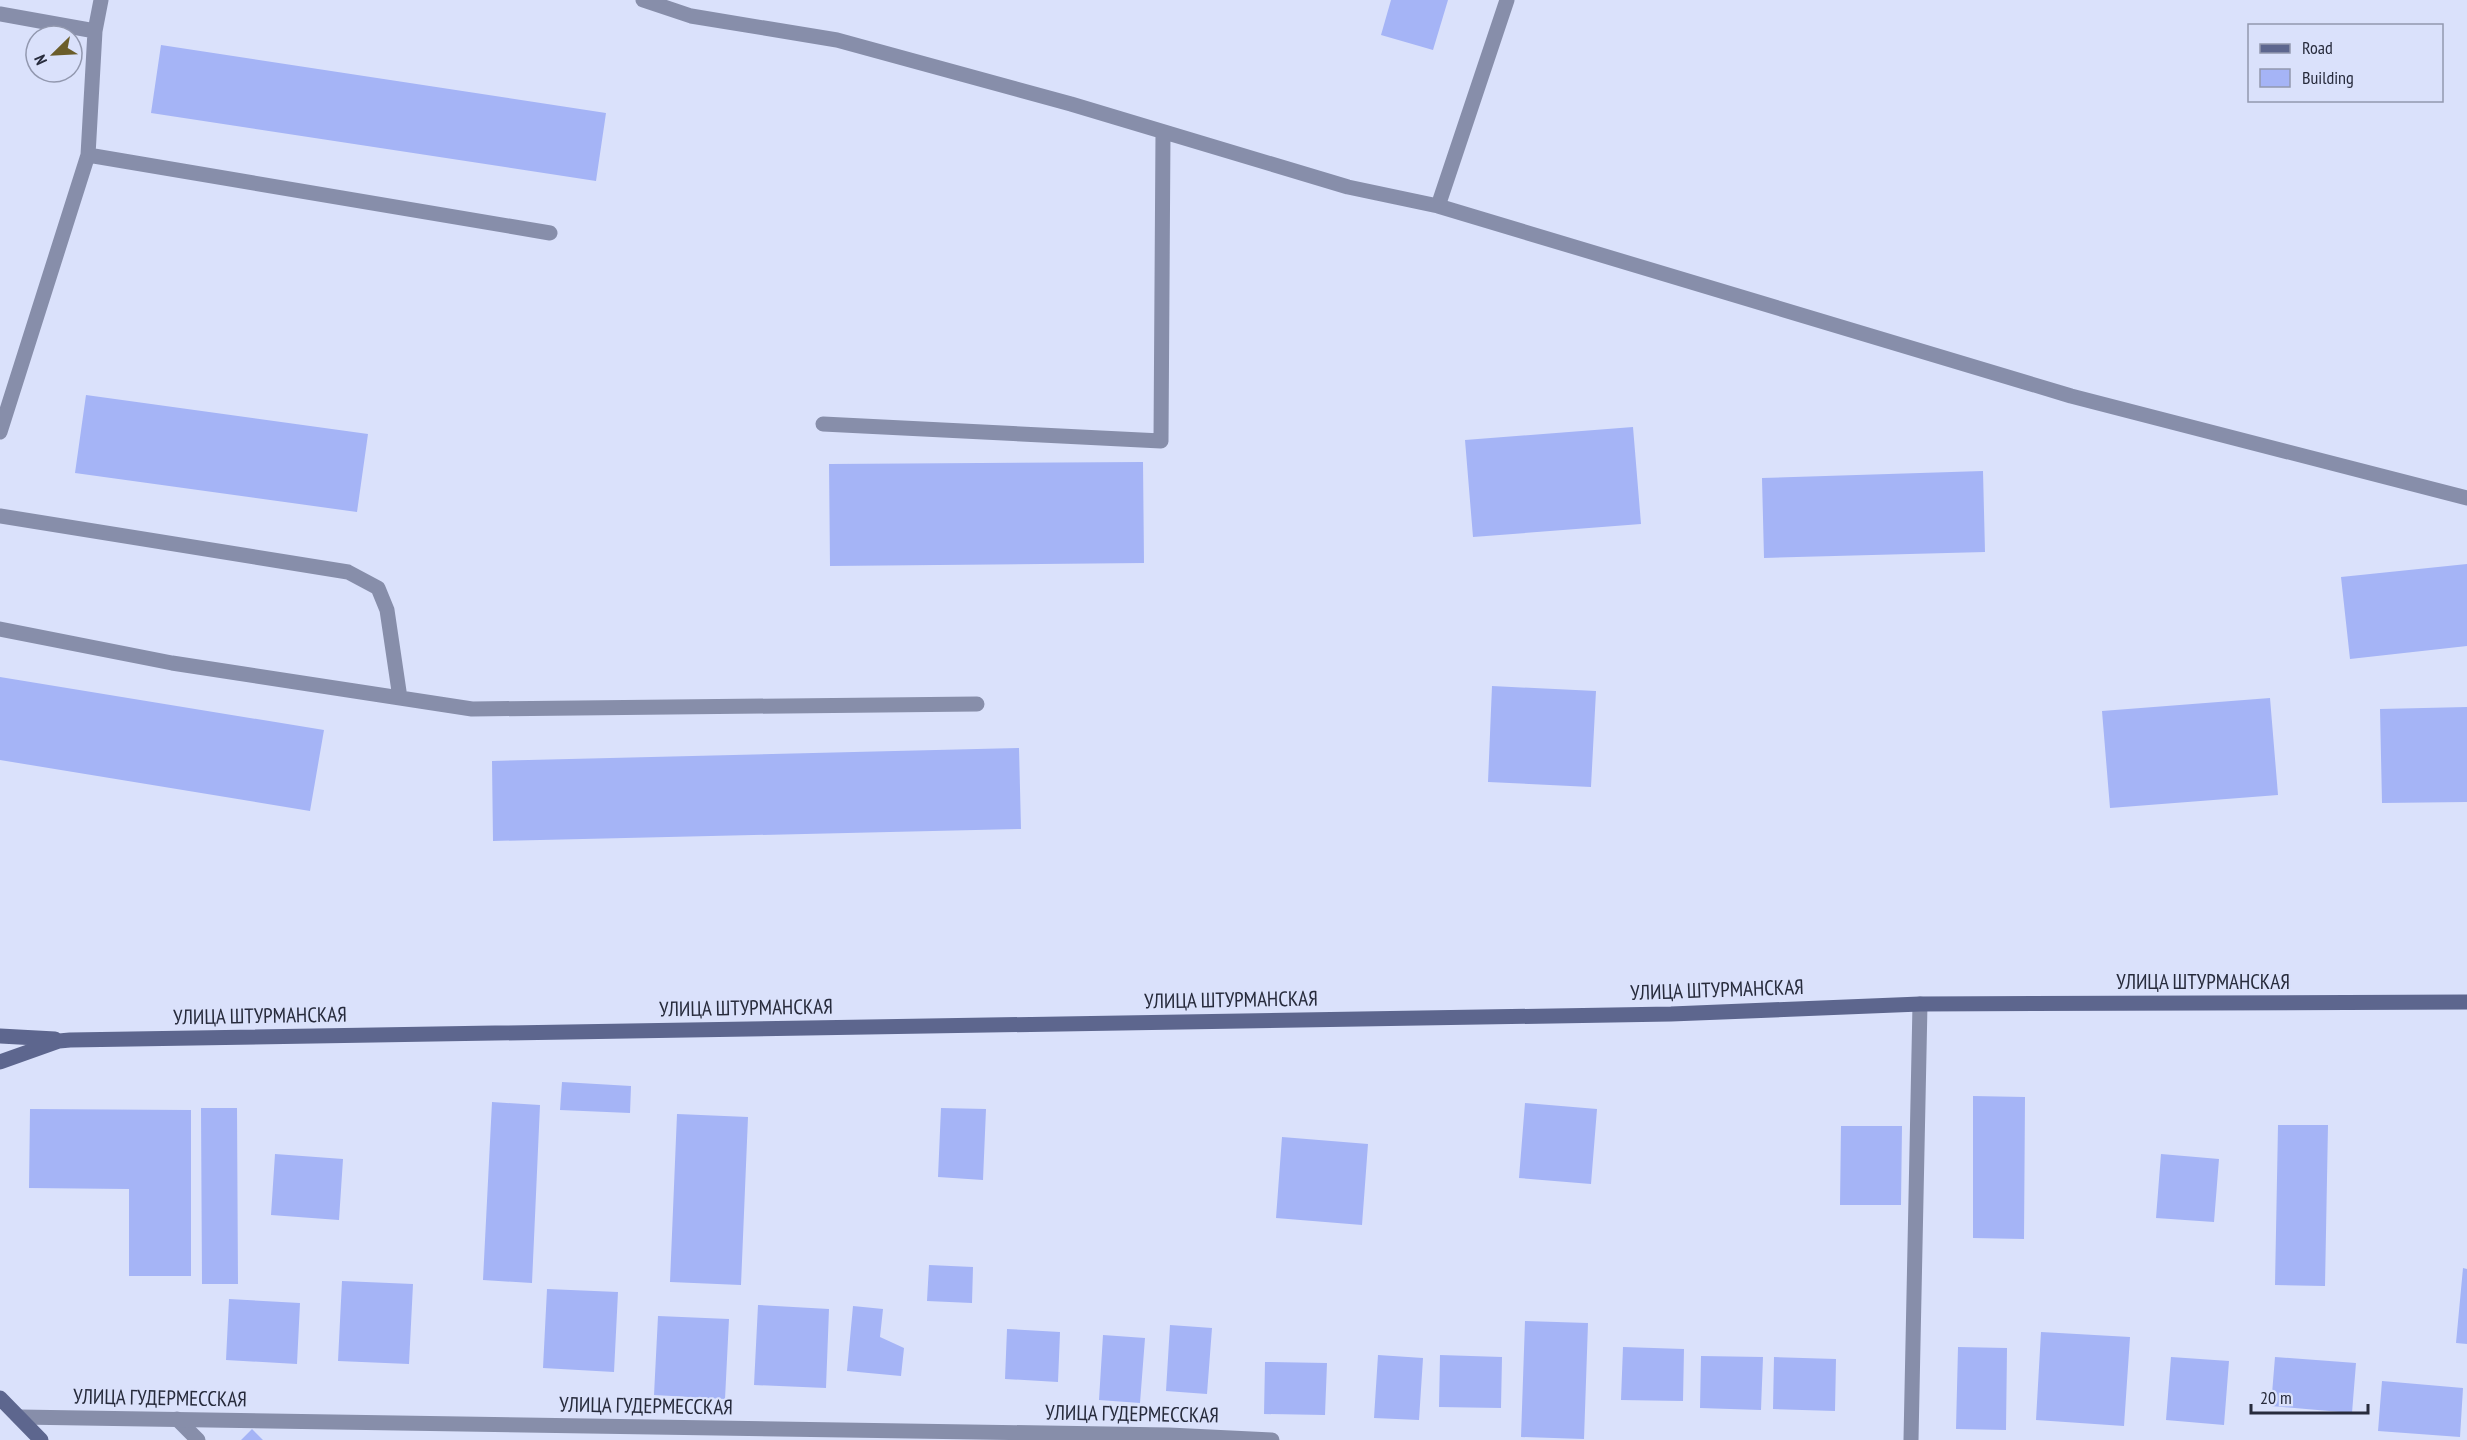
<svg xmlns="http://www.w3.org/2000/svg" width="2467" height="1440" viewBox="0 0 2467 1440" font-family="'PT Sans Narrow',sans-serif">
<rect width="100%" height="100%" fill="#dae1fb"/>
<path fill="#a5b4f6" d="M1391,0H1448L1433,50L1381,35Z
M161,45L606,113L596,181L151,113Z
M86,395L368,434L357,512L75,473Z
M1633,427L1641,524L1473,537L1465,440Z
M1143,462L1144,563L830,566L829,464Z
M1983,471L1985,552L1764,558L1762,478Z
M2467,564V646L2350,659L2341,577Z
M0,677L324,730L310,811L0,760Z
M1492,686L1596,691L1591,787L1488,782Z
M2270,698L2278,795L2110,808L2102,711Z
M2467,707V802L2382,803L2380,709Z
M1019,748L1021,829L493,841L492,761Z
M562,1082L631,1086L630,1113L560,1110Z
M1973,1096L2025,1097L2024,1239L1973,1238Z
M492,1102L540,1105L532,1283L483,1280Z
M1525,1103L1597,1109L1591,1184L1519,1178Z
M201,1108H237L238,1284H202Z
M941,1108L986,1109L983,1180L938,1177Z
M30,1109L191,1110V1276H129V1189L29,1188Z
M677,1114L748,1117L741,1285L670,1282Z
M2278,1125H2328L2325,1286L2275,1285Z
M1841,1126H1902L1901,1205H1840Z
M1282,1137L1368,1144L1362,1225L1276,1218Z
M275,1154L343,1159L339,1220L271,1215Z
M2161,1154L2219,1159L2214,1222L2156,1218Z
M929,1265L973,1267L972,1303L927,1301Z
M2463,1268L2467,1269V1344L2456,1343Z
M342,1281L413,1284L409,1364L338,1361Z
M547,1289L618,1292L614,1372L543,1368Z
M229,1299L300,1303L297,1364L226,1360Z
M758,1305L829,1309L826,1388L754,1385Z
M853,1306L883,1309L880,1337L904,1348L901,1376L847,1371Z
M658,1316L729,1319L725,1399L654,1395Z
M1525,1321L1588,1323L1584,1439L1521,1437Z
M1170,1325L1212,1328L1207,1394L1166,1391Z
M1007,1329L1060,1332L1058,1382L1005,1379Z
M2041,1332L2130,1337L2124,1426L2036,1420Z
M1103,1335L1145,1338L1140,1403L1099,1400Z
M1623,1347L1684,1349L1683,1401L1621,1400Z
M1958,1347L2007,1348L2006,1430L1956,1429Z
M1378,1355L1423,1358L1419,1420L1374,1418Z
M1440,1355L1502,1357L1501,1408L1439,1407Z
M1701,1356L1763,1357L1761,1410L1700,1408Z
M1774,1357L1836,1359L1835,1411L1773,1409Z
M2171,1357L2229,1361L2224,1425L2166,1420Z
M2275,1357L2356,1363L2352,1413L2271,1406Z
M1265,1362L1327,1363L1325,1415L1264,1414Z
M2382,1381L2463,1388L2460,1437L2378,1431Z
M252,1429L263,1440H241Z"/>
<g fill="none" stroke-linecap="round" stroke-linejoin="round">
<path stroke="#878eaa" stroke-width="15" d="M643,0L691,16L837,40L1071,104L1348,187L1438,206L2071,396L2467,498
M0,14L95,31L101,0
M88,155L550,233
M1438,206L1507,0
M823,424L1161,441L1163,132
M0,432L88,155L95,31
M0,516L348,572L378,588L387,610L400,698
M0,629L172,663L472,709L977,704
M177,1419L198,1440"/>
<path stroke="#878eaa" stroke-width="15" d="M19,1417L1169,1435L1272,1440
M1911,1440L1920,1004"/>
<path stroke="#5d668e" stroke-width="15" d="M0,1036L55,1039
M0,1062L59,1041L70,1040L1671,1014L1920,1004L2467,1002
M0,1398L41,1440"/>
</g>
<g text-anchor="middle" stroke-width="4.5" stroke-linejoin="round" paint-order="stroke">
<g font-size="21" fill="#272b3c" stroke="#dae1fb">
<text x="2203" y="989">УЛИЦА ШТУРМАНСКАЯ</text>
<text transform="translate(1717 990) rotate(-2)" y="7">УЛИЦА ШТУРМАНСКАЯ</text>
<text transform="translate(1231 1000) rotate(-1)" y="7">УЛИЦА ШТУРМАНСКАЯ</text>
<text transform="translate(746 1008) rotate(-1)" y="7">УЛИЦА ШТУРМАНСКАЯ</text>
<text transform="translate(260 1016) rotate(-1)" y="7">УЛИЦА ШТУРМАНСКАЯ</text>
<text transform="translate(160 1398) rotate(1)" y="7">УЛИЦА ГУДЕРМЕССКАЯ</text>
<text transform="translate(646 1406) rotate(1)" y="7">УЛИЦА ГУДЕРМЕССКАЯ</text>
<text transform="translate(1132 1414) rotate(1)" y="7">УЛИЦА ГУДЕРМЕССКАЯ</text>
</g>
</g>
<rect x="2248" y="24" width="195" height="78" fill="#dae1fb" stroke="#9298af" stroke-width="1.5"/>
<rect x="2260" y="44" width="30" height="9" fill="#5d668e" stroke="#9298af" stroke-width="1.5"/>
<text x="2302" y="54" font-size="18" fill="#272b3c">Road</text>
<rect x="2260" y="69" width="30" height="18" fill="#a5b4f6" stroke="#9298af" stroke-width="1.5"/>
<text x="2302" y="84" font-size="18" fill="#272b3c">Building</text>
<g transform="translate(54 54) rotate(246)"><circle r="28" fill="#dae1fb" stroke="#9298af" stroke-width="1.5"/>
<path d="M0-4.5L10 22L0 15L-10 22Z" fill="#6b5d2a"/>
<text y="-9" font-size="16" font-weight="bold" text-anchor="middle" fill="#272b3c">N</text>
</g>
<path d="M2251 1404v9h117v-9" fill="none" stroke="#272b3c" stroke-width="3"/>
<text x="2260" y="1404" font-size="18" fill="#272b3c" stroke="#dae1fb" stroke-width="4.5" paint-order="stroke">20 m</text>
</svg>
